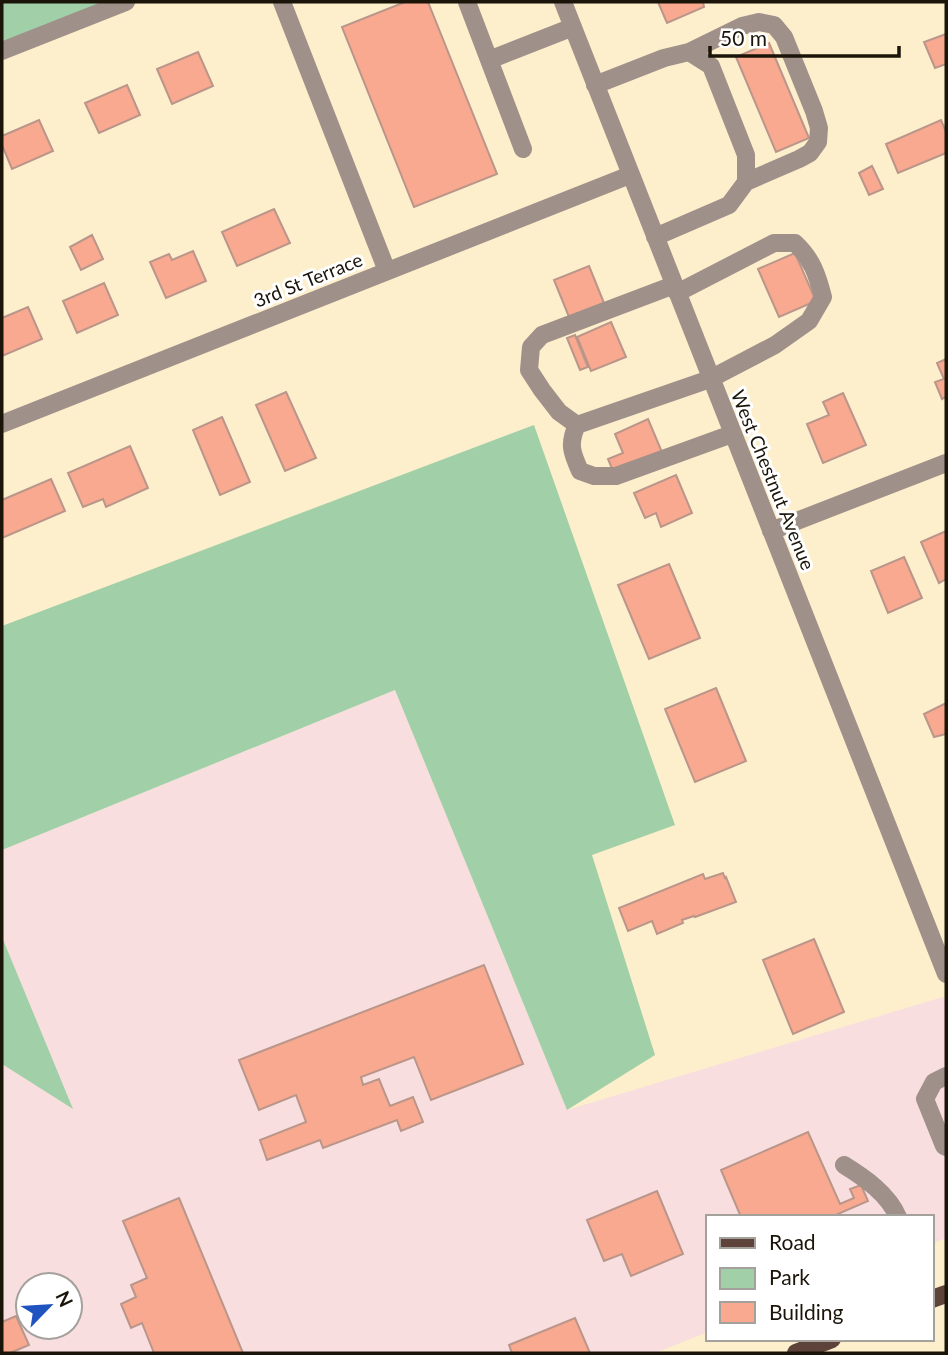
<svg xmlns="http://www.w3.org/2000/svg" width="948" height="1355" viewBox="0 0 948 1355" font-family="Lato,sans-serif">
<rect width="100%" height="100%" fill="#fdeecc"/>
<path fill="#f9dedf" fill-rule="evenodd" d="M395,690L567,1110L946,996V1238L932,1244V1217H708V1332L655,1353H2V1064L72,1108L2,937V850ZM28,1285H70V1327H28Z"/>
<path fill="#a1d0a8" d="M2,2H126L2,51Z
M534,425L675,825L592,855L655,1055L567,1110L395,690L2,850V626Z
M2,937L73,1109L2,1064Z"/>
<path fill="#f8a98f" stroke="#ba968a" stroke-width="2" d="M405,2H428L497,174L414,207L342,27Z
M658,2H704H703L704,7L667,23Z
M946,34V64L935,68L924,42Z
M769,43L809,138L776,152L736,57Z
M198,52L213,86L172,104L157,69Z
M127,85L140,115L99,133L85,103Z
M39,120L53,151L12,169L2,145V136Z
M941,120L946,132V153L898,173L886,144Z
M872,166L883,189L869,195L859,173Z
M274,209L290,243L237,266L222,232Z
M92,235L103,259L81,270L70,247Z
M193,251L206,281L166,298L150,262L169,254L172,260Z
M795,253L816,301L779,317L758,269Z
M589,266L604,303L569,317L554,280Z
M104,283L118,315L77,333L63,301Z
M28,307L42,339L2,356V318Z
M611,322L626,357L591,371L577,337Z
M575,335L588,367L580,370L567,338Z
M946,359V397L942,399L935,382L944,379L937,363Z
M286,392L316,458L285,471L256,405Z
M843,393L866,445L823,463L807,424L829,415L823,402Z
M222,417L250,482L220,495L193,430Z
M648,419L664,457L616,478L608,459L623,453L615,434Z
M130,446L148,488L106,507L103,499L83,507L68,473Z
M676,475L692,513L661,527L656,513L645,518L634,493Z
M51,479L65,511L2,538V500Z
M946,531V579L939,583L921,542Z
M904,557L922,598L888,613L871,571Z
M669,564L700,638L649,659L618,585Z
M716,688L746,761L695,782L665,709Z
M946,703V734L934,737L924,714Z
M723,873L725,878L726,877L736,902L695,917L694,916L682,920L683,923L657,934L652,921L628,931L619,908L703,874L705,879Z
M814,939L844,1012L793,1034L763,960Z
M484,965L523,1064L431,1100L414,1057L361,1077L363,1085L379,1079L390,1106L413,1097L423,1122L401,1131L397,1120L323,1148L320,1140L267,1160L260,1140L306,1122L296,1095L259,1110L239,1060Z
M808,1132L840,1204L854,1198L850,1189L861,1185L868,1201L831,1217H741L721,1170Z
M657,1191L683,1254L631,1276L622,1254L604,1261L587,1220Z
M179,1198L243,1353H154L142,1323L131,1328L121,1304L136,1297L131,1285L147,1278L123,1221Z
M16,1316L29,1345L10,1353H2V1322Z
M575,1318L590,1353H512L509,1345Z"/>
<g fill="none" stroke-linecap="round" stroke-linejoin="round">
<path stroke="#a0908a" stroke-width="18" d="M282,2L387,271
M467,2L523,149
M563,2L946,974
M2,51L126,2
M689,52L742,26L759,22L774,25L784,37L814,111L819,128L818,142L810,153L799,159L746,182
M489,60L573,27
M595,85L664,58L689,52L711,66L746,155V182L729,205L655,237
M674,285L542,335L531,347L529,370L542,390L559,412L577,425L710,379L775,345L809,321L823,297C817,274 812,259 795,243H774L677,293
M2,424L630,175
M577,425C568,444 572,453 580,471L594,476H616L732,434
M771,531L946,463
M946,1076L934,1082L925,1099L944,1146L946,1147
M844,1165C865,1178 888,1194 898,1217"/>
<path stroke="#5e433a" stroke-width="18" d="M932,1299L946,1294
M796,1353L832,1339"/>
</g>
<g text-anchor="middle" stroke-width="6" stroke-linejoin="round" paint-order="stroke">
<g font-size="19" fill="#1b1509" stroke="#fff">
<text transform="translate(308 280) rotate(-22)" y="7">3rd St Terrace</text>
<text transform="translate(773 480) rotate(68)" y="7">West Chestnut Avenue</text>
</g>
</g>
<rect width="948" height="1355" fill="none" stroke="#1b1509" stroke-width="7"/>
<rect x="706" y="1215" width="228" height="126" fill="#ffffff" stroke="#a4a19d" stroke-width="2"/>
<rect x="720" y="1238" width="35" height="10" fill="#5e433a" stroke="#a4a19d" stroke-width="2"/>
<text x="769" y="1250" font-size="21" fill="#1b1509">Road</text>
<rect x="720" y="1268" width="35" height="21" fill="#a1d0a8" stroke="#a4a19d" stroke-width="2"/>
<text x="769" y="1285" font-size="21" fill="#1b1509">Park</text>
<rect x="720" y="1302" width="35" height="21" fill="#f8a98f" stroke="#a4a19d" stroke-width="2"/>
<text x="769" y="1320" font-size="21" fill="#1b1509">Building</text>
<g transform="translate(49 1306) rotate(65)"><circle r="33" fill="#ffffff" stroke="#a4a19d" stroke-width="2"/>
<path d="M0-5L12 26L0 18L-12 26Z" fill="#1e53c0"/>
<text y="-10" font-size="19" font-weight="bold" text-anchor="middle" fill="#1b1509">N</text>
</g>
<path d="M710 46v10h189v-10" fill="none" stroke="#1b1509" stroke-width="3.5"/>
<text x="720" y="46" font-size="21" fill="#1b1509" stroke="#ffffff" stroke-width="5" paint-order="stroke">50 m</text>
</svg>
